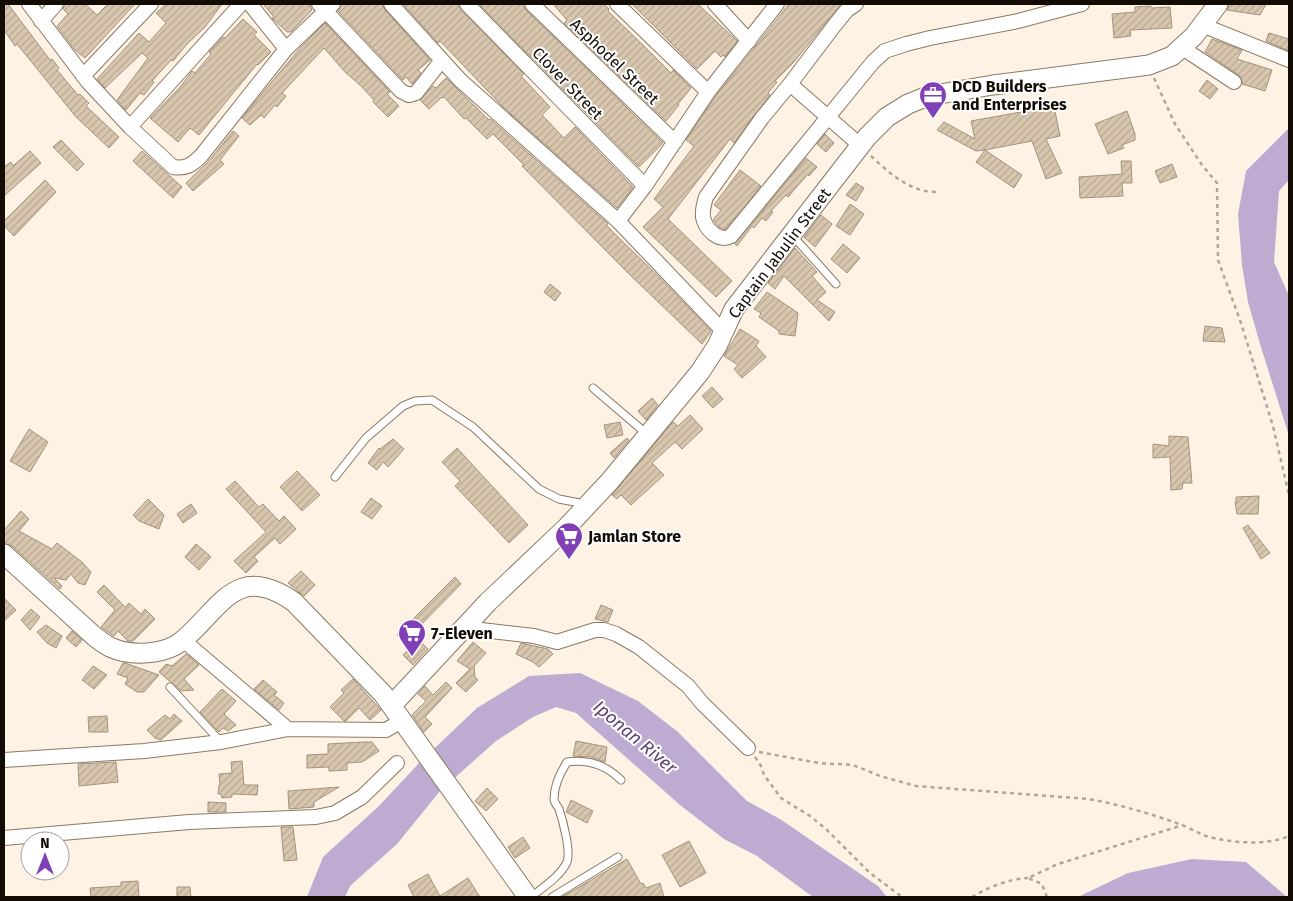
<svg xmlns="http://www.w3.org/2000/svg" width="1293" height="901" viewBox="0 0 1293 901" font-family="'Fira Sans',sans-serif">
<defs>
<pattern id="building-hatch" width="6" height="6" patternUnits="userSpaceOnUse" patternTransform="scale(1.25)"><rect width="6" height="6" fill="#d8c6ae"/><path d="M-1 1l2-2M0 6l6-6M5 7l2-2" fill="none" stroke="#b8a994"/></pattern>
</defs>
<rect width="100%" height="100%" fill="#fdf2e3"/>
<path fill="#beabd2" d="M1289,128V180L1279,191L1274,262L1289,296V436L1260,344L1248,302L1242,265L1238,214L1246,171Z
M580,673L638,701L678,732L747,801L780,819L878,886L887,897H813L757,856L724,839L680,805L576,713L556,707L533,717L496,741L440,791L397,844L350,886L345,897H307L323,857L379,806L421,761L477,708L529,676Z
M1192,859L1246,862L1287,897H1078L1128,873Z"/>
<path fill="url(#building-hatch)" stroke="#a4937c" d="M4,4H8L50,60L52,59L59,68L57,70L78,95L80,94L89,103L86,106L119,137L109,148L76,117L17,44L15,46L4,30Z
M65,4H85L97,15L108,4H135L85,58L75,50L57,26L68,14L63,9Z
M166,4H222L205,27L187,44L173,61L171,60L152,81L154,82L144,95L140,93L126,110L117,100L148,58L142,53L105,88L97,79L139,33L149,42L166,23L156,13Z
M263,4H310L312,10L291,32H287L272,18L274,17Z
M342,4H382L385,10L430,60L418,70L421,73L412,84L406,77L403,80L338,11Z
M403,4H458L461,10L524,74L521,76L550,107L542,115L564,138L575,127L633,187L617,208L502,106L440,41L438,43Z
M479,4H522L526,10L663,143L639,167Z
M553,4H604L609,9L608,11L649,51L671,73L673,70L691,88L678,104L679,105L666,121L564,23L567,20Z
M632,4H698L737,41L725,57L723,55L721,57L715,51L697,69Z
M789,4H841L794,62L775,81L777,82L768,93L770,95L734,143L730,139L668,219L732,281L716,297L643,227L663,207L654,199L694,146L686,140L715,97Z
M1229,4H1266L1260,15L1227,10Z
M1151,6V8L1170,7L1172,28L1130,30L1131,36L1114,38L1112,14L1135,12V7Z
M243,19L257,32L254,35L271,52L258,65L257,64L199,135L190,128L178,142L150,118L181,86L192,71L195,73L211,54L209,52L223,37L225,38Z
M325,23L390,92L387,94L399,106L388,117L373,102L374,100L360,85L345,72L324,48L282,93L286,96L277,107L275,105L264,118L261,115L250,125L242,118L300,48Z
M1269,33L1289,39V51L1266,41Z
M1212,39L1242,50L1237,59L1272,70L1265,91L1242,84V79L1239,75L1205,52Z
M446,78L489,120L490,119L608,224L606,225L614,233L659,277L711,331L702,344L628,273L522,166L524,165L493,134L487,139L466,118L464,119L444,97L443,98L442,97L429,109L420,100L433,86L436,88Z
M1207,80L1218,89L1210,99L1199,91Z
M1054,106L1060,136L1046,139L1062,173L1046,179L1032,141L985,150L1022,175L1014,188L976,162L985,150L976,151L937,130L944,122L975,139L971,121Z
M1127,111L1135,134V140L1122,145L1124,148L1108,154L1095,124Z
M233,131L239,136L220,160L224,164L193,191L186,183L208,162Z
M825,134L834,143L826,152L817,144Z
M61,140L84,164L77,171L53,147Z
M30,151L41,163L4,196V167L11,162L13,166Z
M142,151L182,187L173,198L133,161Z
M806,158L817,167L809,176L808,174L788,197L786,195L771,211L773,212L766,221L762,218L754,228L752,226L737,246L735,244Z
M1121,161H1131L1132,183H1122L1123,196L1080,198L1079,177L1122,174Z
M1172,164L1177,177L1160,183L1155,171Z
M740,170L761,186L726,229H723L719,227L713,220L721,210L714,205Z
M45,180L56,192L14,236L4,226V221Z
M856,183L864,188L856,201L846,195Z
M850,204L864,214L850,235L836,226Z
M821,215L832,224L815,247L804,237Z
M843,244L860,258L847,273L831,259Z
M795,248L817,272L812,276L826,292L817,300L835,312L829,321L784,276L775,289L768,283Z
M550,284L561,293L555,301L544,292Z
M767,292L798,313L795,336L779,334V331L759,317L761,313L754,309Z
M1205,326L1222,328L1225,342L1203,341Z
M740,329L759,341L756,346L766,357L742,378L734,369L738,365L724,356Z
M712,387L723,399L713,408L702,396Z
M652,398L658,405L646,420L638,411Z
M690,415L703,429L682,449L675,442L652,463L664,475L631,505L621,495L617,499L612,495L673,422L678,426Z
M620,422L623,435L607,438L604,425Z
M29,429L48,442L30,472L10,461Z
M1169,436L1188,437L1192,483H1183L1182,489L1171,490L1170,457L1153,458V444L1169,446Z
M627,438L629,440L614,458L610,453Z
M393,439L404,449L388,467L383,462L377,470L368,463L379,448L380,449Z
M457,448L528,525L509,543L455,486L460,481L442,462Z
M297,471L320,495L302,511L280,487Z
M235,481L259,507L263,504L279,521L284,516L296,529L280,544L275,538L254,557L258,561L246,573L234,561L266,532L226,489Z
M1259,496L1258,514H1237L1235,502H1236V497Z
M371,498L382,506L372,519L361,512Z
M148,499L164,515L159,529L139,521L133,515Z
M191,504L197,513L183,523L177,514Z
M21,511L29,519L19,531L52,549L57,543L82,562L91,572L85,585L78,583L71,574L66,580L54,578L62,586L60,589L12,546L4,543V530Z
M1248,525L1270,553L1261,559L1243,528Z
M196,544L211,557L199,570L185,557Z
M301,571L315,585L304,596L288,583Z
M455,577L461,584L412,634L428,649L413,665L403,655L410,648L397,635Z
M104,585L125,607L129,603L141,614L145,609L155,619L133,641H128L118,631L114,636L101,627L115,610L97,592Z
M4,598L16,610L4,621Z
M601,605L613,610L608,622L595,619Z
M31,609L40,617L30,630L21,620Z
M46,625L62,636L56,648L47,643L37,632Z
M72,631L82,640L76,647L66,638Z
M473,642L486,653L474,666L475,677L478,680L466,692L456,683L470,669L457,661Z
M521,643L548,649L553,654L539,667L533,662L516,654Z
M186,654L199,665L184,679L194,690L181,691L159,672L166,664L172,666Z
M123,663H125L159,675L144,692H137L125,684L128,678L117,674Z
M93,666L107,675L94,689L82,680Z
M353,679L381,710L370,720L359,708L346,721H344L330,707L344,693L341,690Z
M263,680L277,692L274,695L284,703L279,710L254,689Z
M446,682L452,688L425,717L432,724L424,732L412,715L426,701L418,694L425,686L433,695Z
M222,689L236,701L224,714L236,725L228,731L223,728L219,732L200,712Z
M174,714L182,721L161,740L155,738L147,730L165,715L170,719Z
M107,716L108,732H89L88,717Z
M576,741L607,747L605,762L591,757L573,756Z
M363,742H372L379,751L362,762L347,763V770L329,771V767L307,768V755L328,754V744Z
M242,761L244,785H258L257,795L232,794V797L222,798L221,794H218L219,785H220L219,774L232,773L231,762Z
M116,762L118,782L79,786L78,764Z
M339,787L314,802V807L289,809L288,791Z
M487,788L498,799L486,811L475,801Z
M571,800L593,811L587,823L566,812Z
M208,802L226,803V812H208Z
M281,827H293L297,860L284,861Z
M523,837L530,848L515,858L508,847Z
M689,841L706,873L680,887L662,855Z
M627,859L641,884L643,883L646,888L660,883L664,897H562Z
M428,874L440,896L468,878L480,897H414L408,885Z
M138,881L139,897H91L90,888L121,886V882Z
M177,887H190L191,897H177Z"/>
<g fill="none" stroke-linecap="round" stroke-linejoin="round">
<g stroke="#8a7963" stroke-width="9">
<path id="lane" d="M792,235L836,284
M593,388L648,435
M335,477L366,438L403,406L415,401L432,400L473,427L539,489L559,499L585,504
M170,687L221,742
M531,897C543,887 560,877 567,862C571,851 563,821 559,809C557,805 554,803 554,799C554,785 560,773 567,762C589,759 606,765 621,780
M552,897L618,857"/>
</g>
<g stroke="#8a7963" stroke-width="16">
<path id="street" d="M29,4L88,82L130,127L173,167C186,169 192,165 201,156L286,49L333,4
M250,4L286,49
M319,4L401,91L409,95L416,93L442,60
M391,4L460,80L618,221L723,331
M467,4L645,186
M532,4L675,142
M617,4L708,92
M715,4L749,41
M856,4L847,10L834,26L790,84L762,118L706,197C704,204 702,210 703,217C705,229 719,243 731,236L873,62L885,51L906,44L930,38L1018,21L1082,4
M41,21L56,4
M1202,25L1289,60
M1181,47L1234,82
M83,76L151,4
M790,84L861,146
M130,127L241,4
M618,221L645,186L708,92L777,4
M464,628L534,636L557,642L595,630H604L616,634L639,647L688,686L702,703L748,748
M183,640L288,729
M4,760L144,751L221,742L288,729L386,730L403,720
M4,838L189,822L316,817L335,813L362,797L397,763"/>
</g>
<g stroke="#8a7963" stroke-width="21">
<path id="secondary" d="M4,554L94,636C99,640 104,644 110,647C131,657 166,655 183,640C222,607 236,562 294,602L383,694L528,897
M392,705L488,602L567,527L610,481L700,372L717,346L734,309L867,137L887,117L908,104L928,96L993,85L1149,65L1172,56L1194,36L1218,4"/>
</g>
<path stroke="#afa69a" stroke-width="2.5" stroke-dasharray="4 4" stroke-linecap="butt" d="M1154,78L1175,124L1202,165L1217,183L1218,260L1240,320L1273,426L1289,495
M871,156C889,173 910,192 936,192
M759,752L819,763L853,765L880,776L916,786L1089,799C1121,805 1152,814 1182,825C1190,828 1198,833 1206,836C1230,843 1267,846 1289,836
M755,757L761,766L764,775L781,798L810,816L826,829L870,873L902,897
M972,897C989,887 1008,879 1028,878
M1047,897L1042,884L1028,878L1058,864L1183,825"/>
<use href="#lane" stroke="#fff" stroke-width="7"/>
<use href="#street" stroke="#fff" stroke-width="14"/>
<use href="#secondary" stroke="#fff" stroke-width="19"/>
</g>
<defs>
<g id="office-pin" transform="scale(1.4375)"><path d="M0 17L-7.5 6A9.5 9.5 0 1 1 7.5 6Z" fill="#8140b5" stroke="#fff"/><path d="M-6-3h4V-5.5h4V-3h4V5H-6ZM-1-4.5V-3h2v-1.5ZM-6 0V1H6V0Z" fill="#fff"/></g>
<g id="supermarket-pin" transform="scale(1.4375)"><path d="M0 17L-7.5 6A9.5 9.5 0 1 1 7.5 6Z" fill="#8140b5" stroke="#fff"/><path d="M-6-5.5h2.5l.6 2H6L4.5 2H-2.5L-4.4-4H-6ZM-1.5 3.2a1.3 1.3 0 1 0 .1 0ZM3 3.2a1.3 1.3 0 1 0 .1 0Z" fill="#fff"/></g>
</defs>
<g fill-rule="evenodd">
<use href="#office-pin" x="933" y="95"/>
<use href="#supermarket-pin" x="569" y="536"/>
<use href="#supermarket-pin" x="412" y="633"/>
</g>
<g text-anchor="middle" stroke-width="4" stroke-linejoin="round" paint-order="stroke">
<g font-size="16" fill="#120c05" stroke="#fff">
<text transform="translate(615 61) rotate(44)" y="6">Asphodel Street</text>
<text transform="translate(568 83) rotate(46)" y="6">Clover Street</text>
<text transform="translate(779 253) rotate(-53)" y="6">Captain Jabulin Street</text>
</g>
<g font-size="16" font-weight="bold" fill="#120c05" stroke="#fff" text-anchor="start">
<text x="952" y="92">DCD Builders<tspan x="952" dy="18">and Enterprises</tspan></text>
<text x="588" y="542">Jamlan Store</text>
<text x="431" y="639">7-Eleven</text>
</g>
<g font-size="18" font-style="italic" fill="#5c4275" stroke="#fff">
<text transform="translate(635 737) rotate(40)" y="6">Iponan River</text>
</g>
</g>
<rect width="1293" height="901" fill="none" stroke="#120c05" stroke-width="10"/>
<g transform="translate(45 856)"><circle r="24" fill="#ffffff" stroke="#a09e9b"/>
<path d="M0-4L9 19L0 12L-9 19Z" fill="#8140b5"/>
<text y="-8" font-size="14" font-weight="bold" text-anchor="middle" fill="#120c05">N</text>
</g>
</svg>
